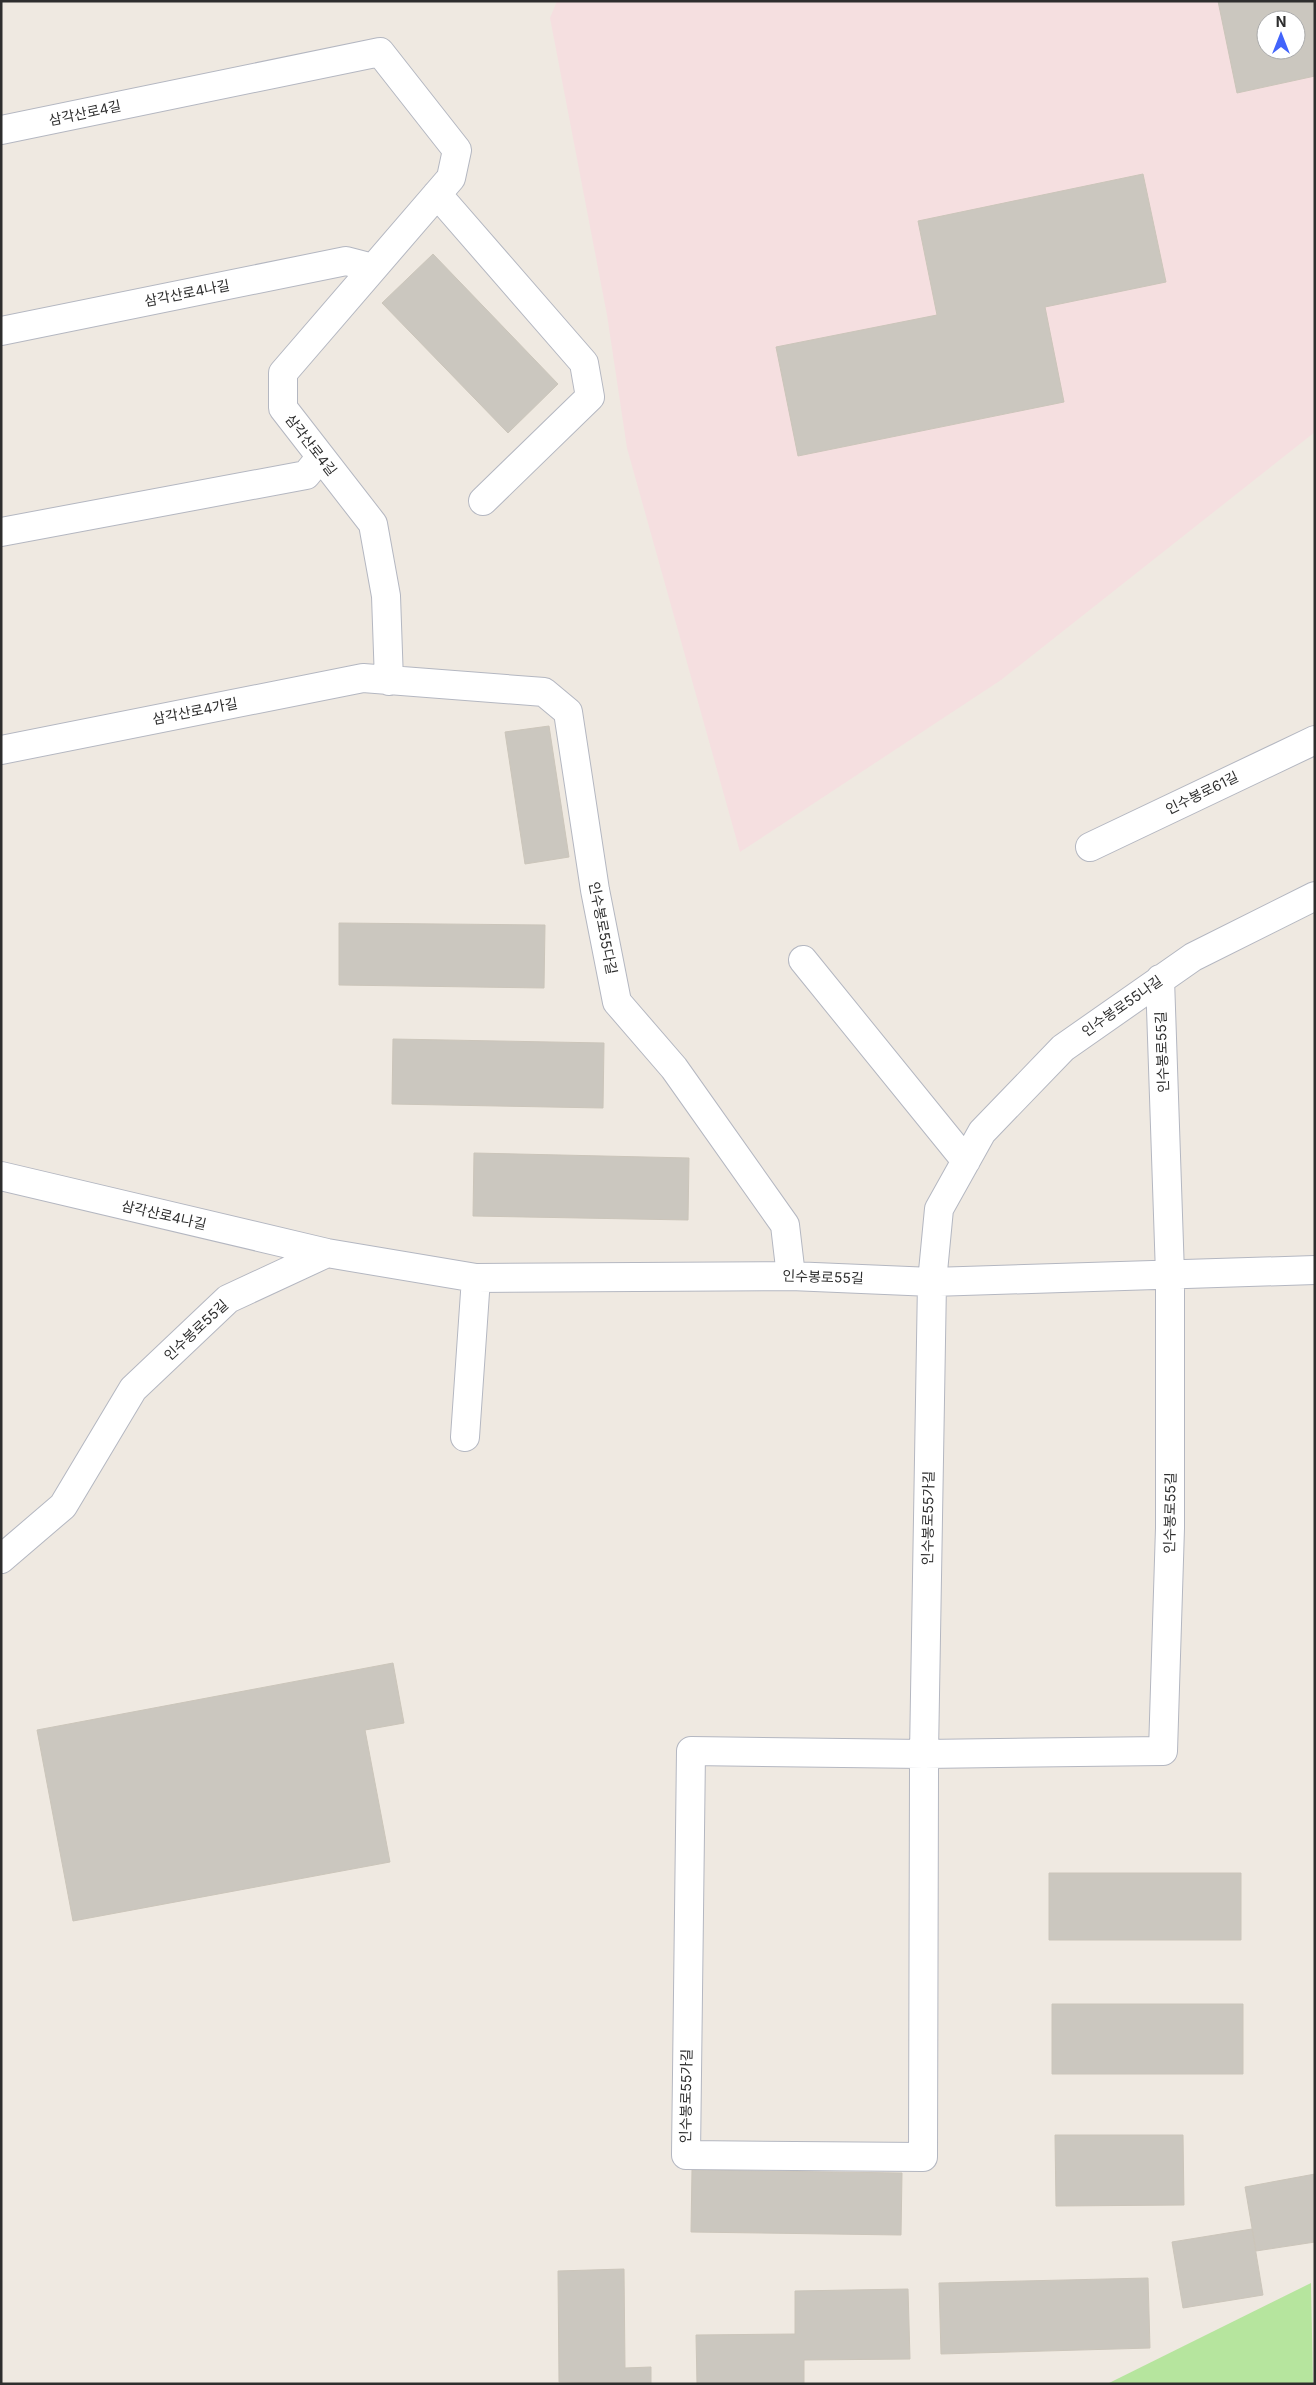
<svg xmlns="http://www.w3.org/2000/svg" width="1316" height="2385" viewBox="0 0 1316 2385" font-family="Inter,'Noto Sans KR',sans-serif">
<rect width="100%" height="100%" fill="#efe9e1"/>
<path fill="#f5dfe0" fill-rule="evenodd" d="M557,1H1315V432L1001,680L740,852L627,448L607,315L550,18ZM1266,20H1296V50H1266Z"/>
<path fill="#b6e59e" d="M1311,2283L1313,2384H1107Z"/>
<path fill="#cbc7bf" stroke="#cbc5ba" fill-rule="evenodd" d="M1218,1H1315V76L1237,93ZM1266,20H1296V50H1266Z
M1143,174L1166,282L1045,307L1064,402L798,456L776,347L937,315L918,221Z
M433,254L558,384L508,433L382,303Z
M549,726L569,857L525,864L505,732Z
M339,923L545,925L544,988L339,985Z
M393,1039L604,1043L603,1108L392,1104Z
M474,1153L689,1158L688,1220L473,1216Z
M393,1663L404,1723L365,1730L390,1862L73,1921L37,1730Z
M1049,1873H1241V1940H1049Z
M1052,2004H1243V2074H1052Z
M1055,2135H1183L1184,2205L1056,2206Z
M692,2170L902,2173L901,2235L691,2232Z
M1315,2174V2242L1256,2251L1245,2187Z
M1252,2229L1263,2295L1183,2308L1172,2242Z
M624,2269L625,2368L651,2367V2384L559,2382L558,2271Z
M1148,2278L1150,2348L941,2354L939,2283Z
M908,2289L910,2359L804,2360V2384H697L696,2335L795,2334V2291Z"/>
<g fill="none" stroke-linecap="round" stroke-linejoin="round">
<g stroke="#b4b7c1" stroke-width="30">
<path id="minor" d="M1,130L380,52L457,150L451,178L283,373V408L373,524L386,596L389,681
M437,194L584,363L590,397L483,501
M1,331L346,261L373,268
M1,532L306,475L320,458
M1,750L363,678L544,692L568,712L595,890L617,1002L674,1068L785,1225L791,1276
M1090,847L1315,740
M803,960L966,1161
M1160,979L1170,1274V1528L1163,1751L924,1754L691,1751L686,2155L923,2157L924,1774V1754L932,1282L939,1209L982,1132L1063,1048L1193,957L1315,896
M1,1176L327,1253L476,1278L791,1276L932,1282L1315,1270
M465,1437L476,1278
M1,1559L63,1506L133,1389L228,1299L327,1253"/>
</g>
<use href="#minor" stroke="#fff" stroke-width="28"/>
</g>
<g text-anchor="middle" stroke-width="5" stroke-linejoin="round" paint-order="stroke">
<g font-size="14" fill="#2e2e2e" stroke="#fff">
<text transform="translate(85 113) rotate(-12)" y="5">삼각산로4길</text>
<text transform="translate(187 293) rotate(-11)" y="5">삼각산로4나길</text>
<text transform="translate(311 445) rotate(52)" y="5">삼각산로4길</text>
<text transform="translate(195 711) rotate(-11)" y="5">삼각산로4가길</text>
<text transform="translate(1202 793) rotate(-26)" y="5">인수봉로61길</text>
<text transform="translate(603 928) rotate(79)" y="5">인수봉로55다길</text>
<text transform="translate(1122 1006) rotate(-35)" y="5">인수봉로55나길</text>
<text transform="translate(1162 1052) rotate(-92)" y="5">인수봉로55길</text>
<text transform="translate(164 1215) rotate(13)" y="5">삼각산로4나길</text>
<text transform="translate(823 1277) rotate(2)" y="5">인수봉로55길</text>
<text transform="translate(196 1330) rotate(-43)" y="5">인수봉로55길</text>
<text transform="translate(1170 1513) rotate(-89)" y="5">인수봉로55길</text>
<text transform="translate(928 1518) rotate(-89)" y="5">인수봉로55가길</text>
<text transform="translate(686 2096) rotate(-89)" y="5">인수봉로55가길</text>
</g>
</g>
<rect width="1316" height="2385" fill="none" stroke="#2e2e2e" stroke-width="5"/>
<g transform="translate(1281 35)"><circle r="24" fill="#ffffff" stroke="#ababab"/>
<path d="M0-4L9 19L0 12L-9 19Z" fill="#4264fb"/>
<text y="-8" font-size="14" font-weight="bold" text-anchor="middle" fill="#2e2e2e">N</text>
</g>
</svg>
